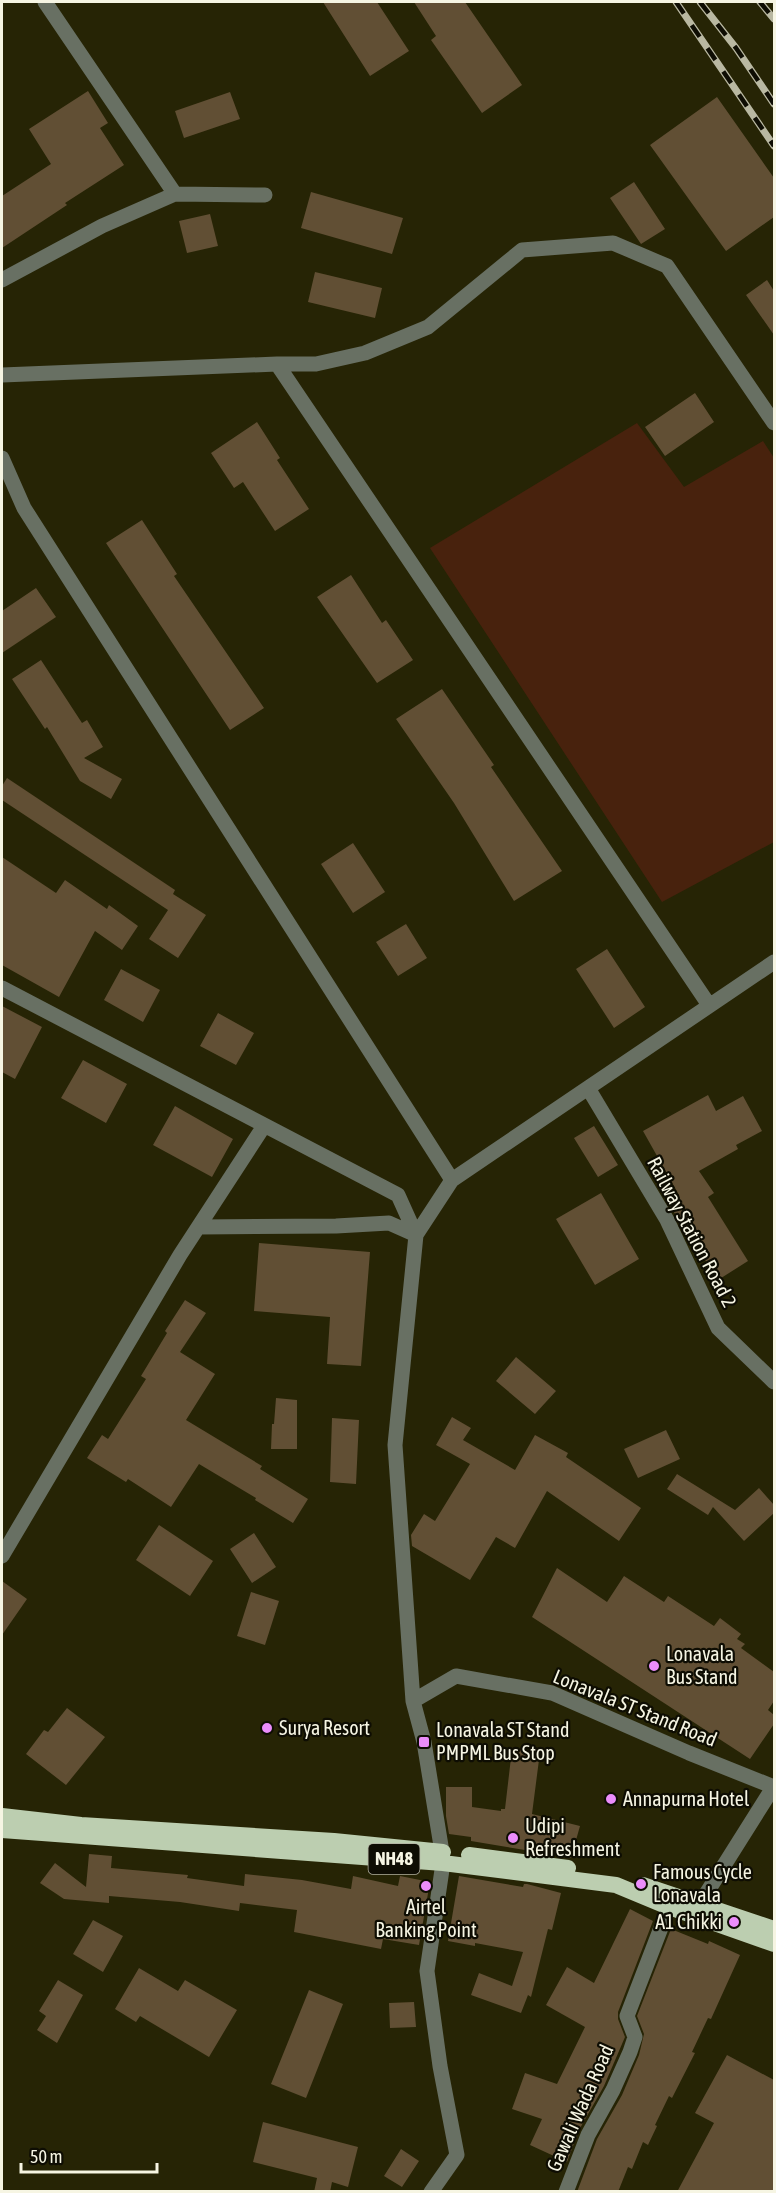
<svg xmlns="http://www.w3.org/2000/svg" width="776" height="2193" viewBox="0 0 776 2193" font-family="'Asap Condensed',sans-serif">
<rect width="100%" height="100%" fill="#262405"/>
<path fill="#48220d" d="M637,423L684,487L763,441L774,458V842L662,902L430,548Z"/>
<path fill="#614f34" d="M323,2H377L409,51L370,76Z
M414,2H465L522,85L482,113L431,40L436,36Z
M88,91L108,123L100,128L124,165L65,203L67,205L2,248V196L51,164L29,129Z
M230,92L240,119L184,138L175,111Z
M717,97L774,178V217L726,251L650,145Z
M634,182L665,229L641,244L610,198Z
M311,192L403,218L392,254L301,228Z
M210,214L218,246L187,253L179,221Z
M315,272L382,288L375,318L308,302Z
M767,280L774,291V335L746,295Z
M695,393L714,422L665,456L645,427Z
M257,422L280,458L277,460L309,509L275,531L243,482L234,488L211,453Z
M142,520L177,574L174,576L264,708L230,730L106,543Z
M351,575L382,623L386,620L413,660L377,683L317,597Z
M36,588L56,617L2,653V611Z
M41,660L82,723L87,720L103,747L84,758L122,779L111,799L80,781L47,727L45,729L12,679Z
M442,689L494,765L491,767L562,871L514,901L454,803L396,719Z
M7,778L175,890L173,894L206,915L178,958L149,939L168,910L2,800V786Z
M353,843L385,892L353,913L321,864Z
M2,857L56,893L65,880L107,909L109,905L138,926L122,950L95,931L59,997L2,965Z
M406,924L427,958L398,976L376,942Z
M607,949L645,1007L614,1028L576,969Z
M121,969L160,990L143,1022L104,1000Z
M2,1006L42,1027L15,1079L2,1072Z
M218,1013L254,1033L236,1065L200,1046Z
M83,1060L127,1084L106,1123L61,1098Z
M708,1095L716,1111L743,1096L762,1131L736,1145L738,1149L699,1171L714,1193L708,1197L748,1261L718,1280L668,1203L679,1195L643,1131Z
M175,1106L233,1139L212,1177L153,1145Z
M594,1126L618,1165L598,1177L574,1138Z
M601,1193L639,1259L595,1285L556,1219Z
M259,1243L370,1252L361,1366L327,1364L330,1317L254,1311Z
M185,1300L206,1313L180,1352L215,1374L186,1420L262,1466L260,1469L308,1499L293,1523L255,1500L256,1498L199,1464L171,1507L128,1479L126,1482L87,1458L102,1435L108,1439L146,1379L141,1376L167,1333L165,1331Z
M516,1357L556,1391L535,1414L496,1381Z
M276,1398L297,1400V1449H271L272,1424H274Z
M452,1417L471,1428L463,1440L515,1470L535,1435L568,1453L566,1457L641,1508L619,1541L547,1491L515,1548L496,1537L470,1580L412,1546L411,1535L424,1514L435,1521L470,1464L436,1445Z
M332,1418L359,1420L356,1484L330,1482Z
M666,1430L680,1459L638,1478L624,1449Z
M677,1474L735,1510L759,1488L774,1505V1513L744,1541L713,1507L708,1515L667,1489Z
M159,1525L213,1561L190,1596L136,1560Z
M254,1533L276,1567L252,1583L230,1549Z
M557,1568L607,1602L624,1576L664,1602L668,1596L714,1626L720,1618L741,1634L737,1639L745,1644L741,1648L774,1672V1701L768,1710L774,1715V1724L750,1759L532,1617Z
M2,1581L27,1599L2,1635Z
M251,1592L279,1601L265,1645L237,1636Z
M67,1708L105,1737L66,1785L26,1754L44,1730L48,1732Z
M512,1749L540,1752L532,1814L580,1826L571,1858L537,1850V1852L471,1841V1837L449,1834L446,1816V1787H472V1807L501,1811V1809H505Z
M89,1854L112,1856L111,1868L188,1875L187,1878L244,1886L245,1874L302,1880L351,1889L353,1876L398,1886L400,1876L430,1882L419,1945L383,1939L381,1949L294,1932L297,1910L240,1903L239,1911L180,1902L109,1896V1903L64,1899L40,1883L55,1863L86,1887Z
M459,1876L523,1887L524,1884H527L561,1893L552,1930L548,1929L531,1997L528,1995L521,2013L471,1995L479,1973L512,1986L523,1952L475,1943V1946L448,1941Z
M630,1909L653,1921L618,2012V2019L625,2037L604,2086L579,2130L567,2162L530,2145L542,2119L512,2109L525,2073L557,2084L585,2027L546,2005L567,1967L594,1983Z
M93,1920L123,1936L103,1972L73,1954Z
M671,1929L708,1944L709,1941L740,1955L711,2019L708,2018L692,2052L695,2053L672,2098L669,2096L655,2125L657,2126L648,2145L643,2142L632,2169L628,2167L618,2192H577L597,2139L622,2095L639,2055L644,2034L637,2016Z
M139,1968L178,1991L185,1980L237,2010L209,2057L140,2016L136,2022L115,2009Z
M58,1980L83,1995L57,2043L37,2030L46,2016L39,2011Z
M309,1990L343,2004L306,2098L271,2084Z
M414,2002L416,2027L390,2028L389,2003Z
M727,2055L774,2080V2192H677L714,2123L695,2113Z
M263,2122L358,2147L348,2187L332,2182L330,2192H314L317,2178L253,2162Z
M401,2149L419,2161L402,2187L384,2176Z"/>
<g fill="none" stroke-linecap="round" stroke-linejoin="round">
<path stroke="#687063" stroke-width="15" d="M45,2L175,194
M2,280L102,226L175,194L265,195
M277,364L709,1005
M2,375L277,364H316L365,353L428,327L522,250L613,243L667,266L774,423
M2,458L24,508L452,1180
M2,988L398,1195L416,1235
M588,1088L667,1220L718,1328L774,1382
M199,1227L336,1226L389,1223L416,1235
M2,1556L180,1255L264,1126
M413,1701L456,1676L552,1693L689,1753L774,1787
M694,1913L774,1786
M431,2192L457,2155L440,2066L427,1971L443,1863L442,1852L424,1742L413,1701L395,1445L416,1235L452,1180L774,962
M566,2192L588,2135L613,2090L630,2052L635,2037L627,2016L669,1907"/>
<path stroke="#bcceb0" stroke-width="16" d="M2,1816L81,1825L334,1841L443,1852
M2,1830L443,1863L616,1885L669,1907L774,1944
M469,1855L568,1868
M643,1885L774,1929"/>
<g stroke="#b9b8a2" stroke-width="7">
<path id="rail" d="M676,2L774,146
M700,2L736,48L774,104
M760,2L774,19"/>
</g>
<use href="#rail" stroke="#0e0d03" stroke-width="4.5" stroke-dasharray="14" stroke-linecap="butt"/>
</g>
<g fill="#eb8dfb" stroke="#0e0d03" stroke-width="2">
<circle cx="654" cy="1666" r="6"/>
<circle cx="267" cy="1728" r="6"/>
<rect x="418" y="1736" width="12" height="12" rx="3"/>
<circle cx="611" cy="1799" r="6"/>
<circle cx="513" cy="1838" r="6"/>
<circle cx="641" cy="1884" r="6"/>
<circle cx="426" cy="1886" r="6"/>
<circle cx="734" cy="1922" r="6"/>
</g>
<g text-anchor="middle" stroke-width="4.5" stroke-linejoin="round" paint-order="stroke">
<rect fill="#0e0d03" stroke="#b0afa0" stroke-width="1.5" x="368.5" y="1844" width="51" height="30" rx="4.5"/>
<g font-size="18" font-weight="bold" fill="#f6f5e3">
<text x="394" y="1865">NH48</text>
</g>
<g font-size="20" fill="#f6f5e3" stroke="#0e0d03">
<text transform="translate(692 1232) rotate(62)" y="7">Railway Station Road 2</text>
<text transform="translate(635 1708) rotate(22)" y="7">Lonavala ST Stand Road</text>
<text transform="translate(580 2108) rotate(-66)" y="7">Gawali Wada Road</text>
</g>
<g font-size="20" fill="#f6f5e3" stroke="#0e0d03" text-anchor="start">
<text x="666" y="1661">Lonavala<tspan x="666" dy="23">Bus Stand</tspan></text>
<text x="279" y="1735">Surya Resort</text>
<text x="436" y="1737">Lonavala ST Stand<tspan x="436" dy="23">PMPML Bus Stop</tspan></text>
<text x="623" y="1806">Annapurna Hotel</text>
<text x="525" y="1833">Udipi<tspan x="525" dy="23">Refreshment</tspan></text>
<text x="653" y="1879">Famous Cycle<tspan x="653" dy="23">Lonavala</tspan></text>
<text x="426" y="1914" text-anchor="middle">Airtel<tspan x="426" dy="23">Banking Point</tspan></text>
<text x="722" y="1929" text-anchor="end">A1 Chikki</text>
</g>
</g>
<rect width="776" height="2193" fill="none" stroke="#f6f5e3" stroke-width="6"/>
<path d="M21 2163v9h136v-9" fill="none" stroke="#f6f5e3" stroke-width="3"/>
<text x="30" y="2163" font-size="18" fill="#f6f5e3" stroke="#0e0d03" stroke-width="4.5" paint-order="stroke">50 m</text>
</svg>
